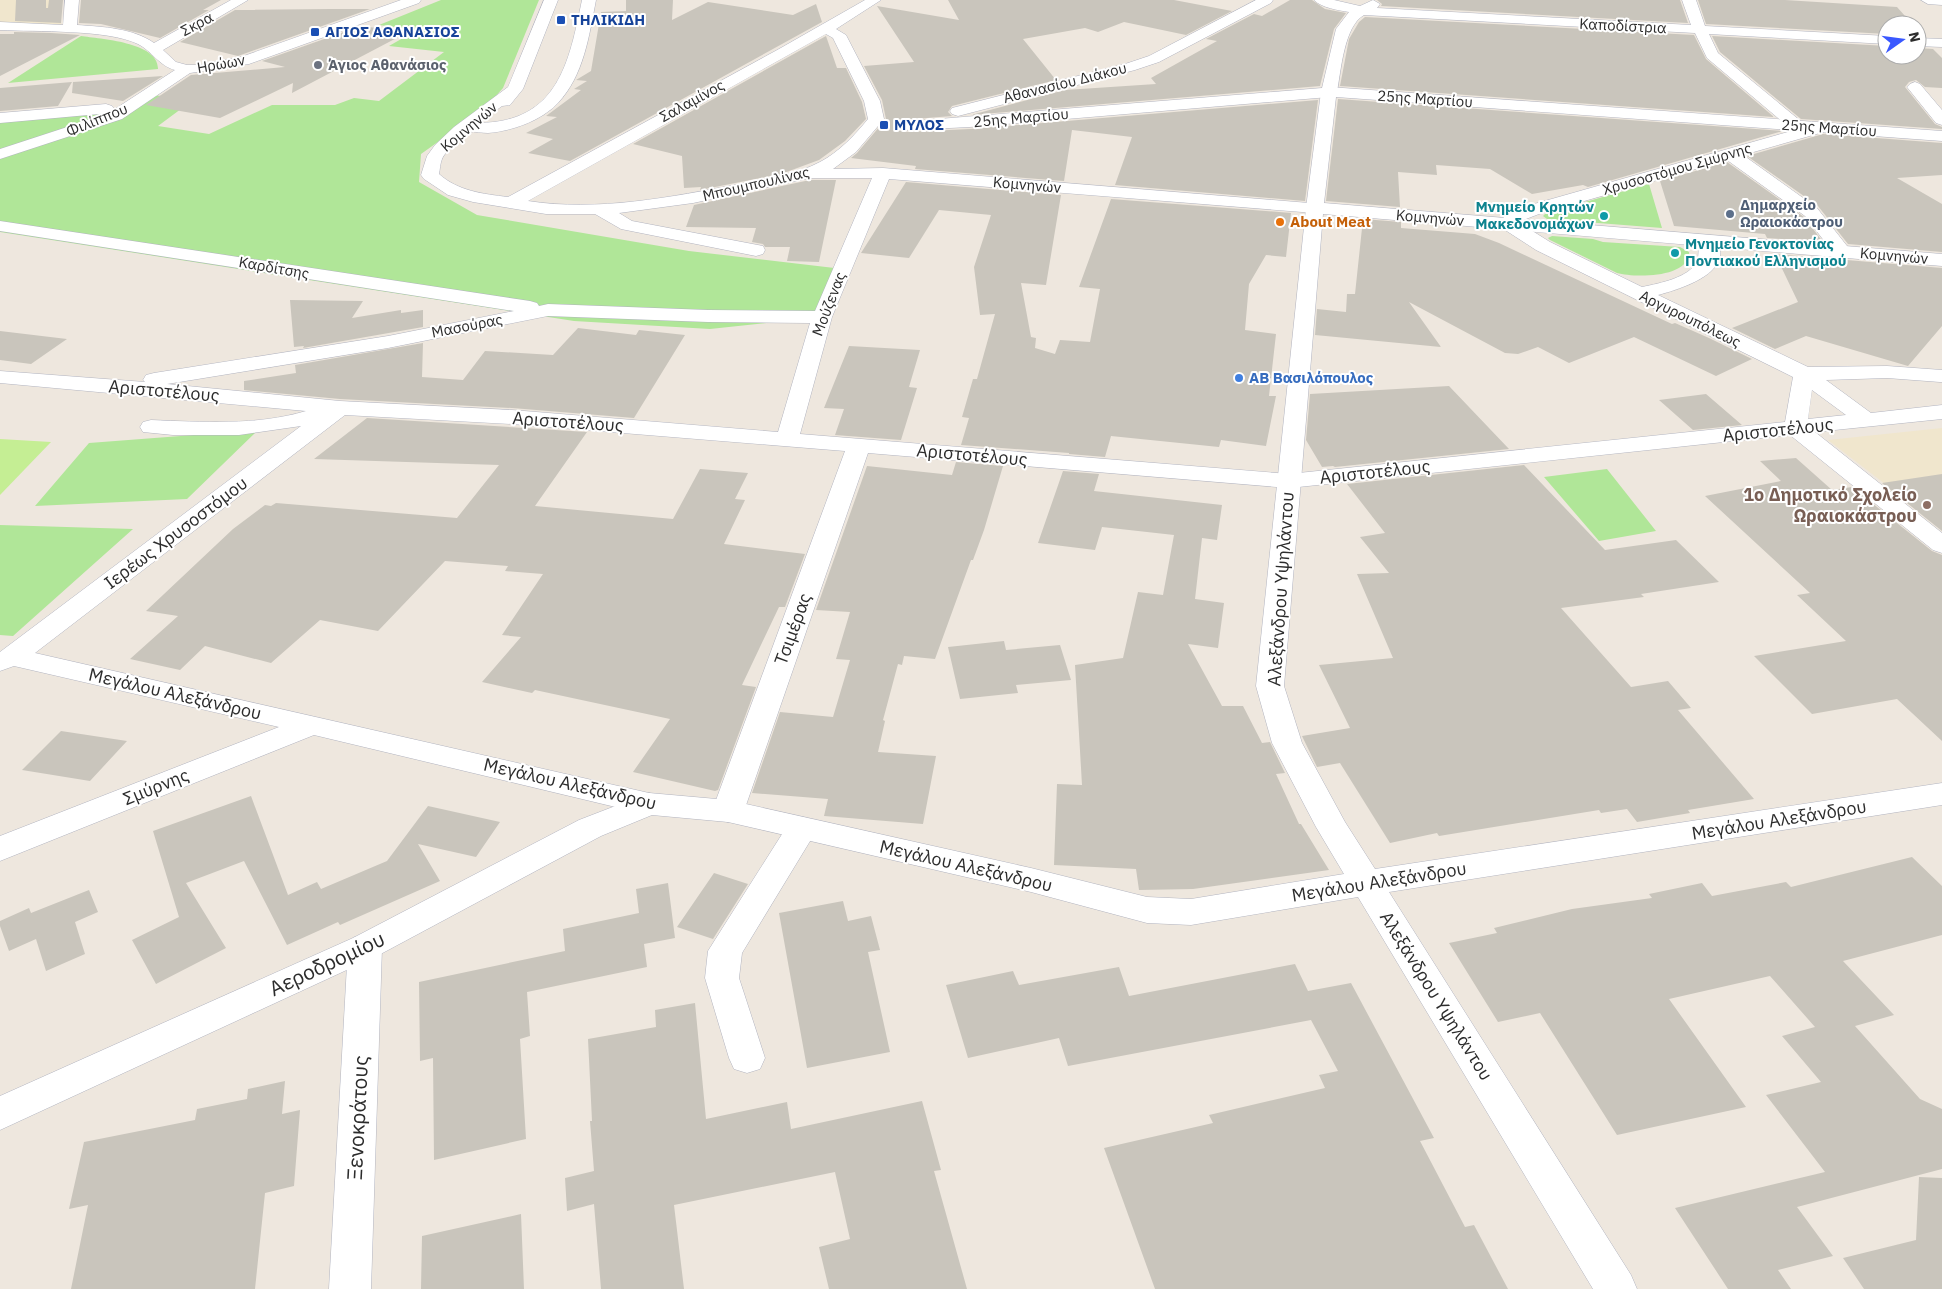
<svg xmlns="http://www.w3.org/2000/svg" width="1942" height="1289" viewBox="0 0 1942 1289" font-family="'IBM Plex Sans',sans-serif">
<rect width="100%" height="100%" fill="#eee7de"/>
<path fill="#f0e6cd" d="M0,0H60L61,26L0,22Z
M1942,428V528L1828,440Z"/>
<path fill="#b0e698" d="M441,0H539L503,88L484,109L421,154L419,182L477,215L689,251L843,269L822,317L710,329L574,321L0,232V122L112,111L153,95L193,100L158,126L209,134L272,105H335L354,98L379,101L444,52L389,46L417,30L379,25Z
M81,36C100,39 159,42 158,69L8,83Z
M1649,184L1662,228L1547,219L1543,216L1546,213Z
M1552,236L1593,239L1603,242L1680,247L1689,252C1690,278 1635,278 1617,273L1550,240L1548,238Z
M258,430L187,499L35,506L89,443Z
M1607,469L1656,531L1599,541L1544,477Z
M0,525L133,529L13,636L0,635Z"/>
<path fill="#c5ee94" d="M0,439L51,442L0,495Z"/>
<path fill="#c9c5bc" d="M16,0H46V8H48L49,0H63L61,23L15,21Z
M81,0H221L203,10H209L160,38L101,24L79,23Z
M626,0H673L672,20L708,2L793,15L816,4L822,22L570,161L528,153L553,139L526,133L557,117L546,116L581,90L574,89L587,81L576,80L591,71L601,12L626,11Z
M948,0H1174L1232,11L1186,35L1124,22L1098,32L1085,28L1023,39L1056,80L952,106L948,112L952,116L902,120L898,124L901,130L908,132L970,129L1318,100L1305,201L1115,185L1132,137L1072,130L1064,181L915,169L916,166L851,158L857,153L886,119L882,100L864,66L914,62L877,6L959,20Z
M1290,0H1312L1325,9L1346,13L1334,29L1320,86L971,115L1065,90L1156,84L1151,78L1217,41L1206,39L1254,14L1262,16Z
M1377,0H1680L1688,23L1381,6L1382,4Z
M1698,0H1785L1897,7L1913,25H1887V34L1706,24Z
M331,9H370L238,56L180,42L235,10Z
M1365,17L1694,35L1706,59L1774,117L1340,86L1349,39L1359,22Z
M361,26L408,32L292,93L293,83L220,118L146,105L191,75L285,67L262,61Z
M14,32L51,33L80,35L0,76V34H14Z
M826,36L837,68H846L862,102L866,119L845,141L819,160L781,174L700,190L701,187L684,188L682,156L633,144Z
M1712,36L1887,46V55H1917V48L1933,49L1942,58V88L1925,87L1916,80L1909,82L1905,87L1935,124L1942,127V129L1801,119L1720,52Z
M163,76L123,101L72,93L73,82Z
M72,82L58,106L0,111V88Z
M1338,99L1783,131L1588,187L1583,185L1532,194L1490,169L1436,165L1437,175L1398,172L1400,207L1326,201Z
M1823,134L1942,143V175L1897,178L1942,204V252L1848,244L1818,206L1747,156Z
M1727,162L1804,217L1823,242L1767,238L1765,234L1674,226L1660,181Z
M810,180H836L819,262L787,261L790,247H765L763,244L752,242L756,228L686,227L694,205Z
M906,182L1061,195L1046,285L1021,283L1031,337L1036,338L1035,348L1055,354L1060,340L1090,342L1100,289L1079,287L1111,199L1291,213L1286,257L1266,255L1249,284L1245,330L1276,334L1269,396H1276L1266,446L1221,440L1219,447L1111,436L1105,457L1069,454V453L961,445L969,418L962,417L973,379H977L995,314L980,315L974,267L991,215L939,210L909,258L861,253Z
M1363,219L1401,222V228L1475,234L1499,243L1672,324L1675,323L1709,338L1752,359L1716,376L1634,337L1569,363L1538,347L1518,354L1505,353L1409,302L1441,347L1315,335L1317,309L1346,312L1347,294H1355Z
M1775,254L1942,268V326L1908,366L1806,336L1775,349L1732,328L1798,302Z
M290,300L363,301L352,318L401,310V313L423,310V327L303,348L304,346L294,347Z
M578,328L636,335L639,330L685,335L634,418L512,408L340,399L244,390V381L296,373L295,365L423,343L422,377L463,380L485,351L553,355Z
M0,331L67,339L31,364L0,360Z
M849,346L920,350L909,387L917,388L901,440L835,435L844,409L824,408Z
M1449,386L1509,449L1335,467L1333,466L1322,467L1306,440L1310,394Z
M1706,394L1742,425L1693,430L1659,400Z
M367,418L587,432L535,506L673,519L700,469L748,473L735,499L745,500L724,544L805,554L785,607H779L742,685L756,687L718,790L715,791L633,772L670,719L535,690L532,693L482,682L521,637L502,635L543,574L505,571L508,566L445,561L378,631L320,620L271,663L205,646L180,670L130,659L178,616L146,611L233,529L265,505L271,506L276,503L457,518L499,465L314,459Z
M1796,458L1832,490L1852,487L1932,551L1942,555V741L1897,699L1812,714L1754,656L1846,641L1797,595L1810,593L1705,496L1781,481L1760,461Z
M956,462L1003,466L984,530L973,560H971L935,659L904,656L902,665L898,664L883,720L885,721L878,752L936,756L923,824L824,816L828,799L752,793L780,712L833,717L850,660L836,659L850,612L816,610L867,466L952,475Z
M1524,465L1605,550L1676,540L1719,582L1641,594L1644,597L1561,608L1631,687L1668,681L1691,708L1678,710L1754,799L1688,810L1690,813L1637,822L1627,809L1601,813L1599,810L1439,836L1437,833L1390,843L1340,763L1317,767L1302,736L1350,728L1319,665L1393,658L1357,574L1389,573L1360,537L1385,533L1347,484Z
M1063,471L1099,474L1094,491L1222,505L1217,540L1202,538L1195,599L1224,603L1218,648L1188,644L1222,706H1243L1262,743L1270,742L1285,773L1276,774L1299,824H1301L1329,870L1193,889L1139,890L1136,869L1054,865L1057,784L1082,785L1075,665L1123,658L1138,592L1163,595L1174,535L1102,527L1095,550L1038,543Z
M1942,474V531L1882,483Z
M1004,641L1006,650L1060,645L1071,680L1016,685L1018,693L960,699L948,647Z
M61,731L127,741L90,781L22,770Z
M251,796L288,895L317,882L321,889L387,861L428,806L500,822L476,857L418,844L440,881L340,925L338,922L287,945L244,861L186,883L226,948L156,984L132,940L179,917L153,831Z
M1912,857L1942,886V935L1843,961L1894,1015L1855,1026L1920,1099L1942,1109V1169L1797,1207L1833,1256L1778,1270L1791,1289H1728L1675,1208L1825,1172L1766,1095L1821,1082L1782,1036L1815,1027L1770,976L1669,999L1746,1107L1617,1135L1540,1013L1498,1022L1449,943L1497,933L1494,928L1572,909L1652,898L1649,894L1702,883L1712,896L1786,882L1791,887Z
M714,873L748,884L713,939L677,927Z
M668,883L675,938L644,944L647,967L527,992L530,1036L520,1039L526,1139L434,1160L433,1058L420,1061L419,982L565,951L563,929L639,913L636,889Z
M89,890L98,912L75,922L85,954L46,971L36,939L9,951L0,926V921L29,908L31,913Z
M843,901L848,921L871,916L880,950L868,952L890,1052L807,1068L779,913Z
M1295,964L1308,991L1351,983L1434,1138L1420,1141L1465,1227L1474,1225L1508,1289H1155L1104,1148L1213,1123L1209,1115L1325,1088L1319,1075L1338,1071L1311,1020L1068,1066L1059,1038L968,1058L946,985L1013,971L1019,985L1119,967L1129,996Z
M695,1003L706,1119L787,1102L791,1129L922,1101L941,1170L934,1171L967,1289H829L819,1247L850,1239L835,1172L674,1205L684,1289H601L594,1204L567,1211L565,1178L594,1171L590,1121H592L588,1039L656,1027L655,1010Z
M285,1081L282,1114L300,1110L294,1186L265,1193L255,1289H71L88,1205L69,1209L84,1142L195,1120L197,1109L247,1099L248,1089Z
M1919,1177L1942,1178V1289H1864L1843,1258L1916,1240Z
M521,1214L524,1289H421L422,1236Z"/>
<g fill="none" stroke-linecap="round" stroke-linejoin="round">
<g stroke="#b2b4c0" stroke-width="1">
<path id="street" d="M65,0H79L77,25C103,27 133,28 154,43L231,0H248L163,50L176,62L187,65H199L241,57L401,0H421L419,3L249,64L190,73L122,119L0,159V149L110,113L0,123V113L106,104L112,106L114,109L112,111L175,70C159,66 152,51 138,44C107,29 36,32 0,30V22L63,25Z
M544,0H558L523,89L510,105L502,106L479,123C558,122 569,63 582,0H596C589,36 584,75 558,103C541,121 512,131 488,133C482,133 475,131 469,132C463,133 445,152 442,159C440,164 440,169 439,174C458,191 483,194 508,197L779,49L865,0H881L836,29L846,35L880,101L884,119L856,152L833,169L883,168L1321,204L1324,208L1321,212L1315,213L889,179L832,317L800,434L1289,474L1785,422L1793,377L1536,250L1502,228L1499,224L1506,214L1527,206L1795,130L1791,129L1707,58L1695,33L1364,15C1344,26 1341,71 1337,92L1334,95L1329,97L970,127L908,130L902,128L900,125L902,122L1322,88L1336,29L1349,12C1338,10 1322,8 1314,0H1334L1360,6L1373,0L1380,4L1377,8L1691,25L1682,0H1696L1705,26L1887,36V44L1709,34L1718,53L1803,123L1805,126L1804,128L1821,123L1827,125L1829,128L1827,131L1743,155L1817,208L1851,251L1849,255L1842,257L1835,255L1805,216L1727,160L1539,214L1518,222L1550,242L1642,287C1661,283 1688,278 1698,261L1699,242L1701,238L1708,236L1715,238C1738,272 1680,289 1658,295L1808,367L1887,366L1942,370V382H1940L1887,378L1826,380L1871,413L1942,405V419L1815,432L1942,533V553L1933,550L1790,435L1289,488L868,453L744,811L739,819L728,822L717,819L712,811L845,451L512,424L345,415L35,653L649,793L660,796L665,804L660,812L649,815L314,735L0,861V836L279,727L14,666L0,671V652L301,426L239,435H173L143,432L140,427L143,422L151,420C202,422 256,426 306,411L0,383V371L145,382L143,380L146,375L154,373L388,336L514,311L0,231V221L530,301L537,303L539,306L548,304L708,310L815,311L872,178H810L693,203L619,213L632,221L763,246L765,250L763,254L756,256L621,229L595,214H546L473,202L448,195L424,179L421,175L427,156L435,145L454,127L508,87ZM826,34L833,38L864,101L868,119C855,135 839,152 820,162C796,175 767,178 740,184C671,197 598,212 528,201ZM548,316L708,322L810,323L778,432L512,410L340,401L167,384L388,348ZM1812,390L1846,415L1808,419Z
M1256,0H1273L1271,3L1159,62L1135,70L958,116L952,114L950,111L952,108L1125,64L1149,56Z
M1921,0H1942V5L1928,4Z
M1917,38L1942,39V47L1917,46Z
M1915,82L1920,84L1942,110V125L1936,123L1907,87L1910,84Z
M802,817L813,820L818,828L742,953L739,978L765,1058L760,1069L747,1073L734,1069L729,1058L705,978L708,951L791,820Z
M365,934L377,938L382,947L371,1289H329L348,947L353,938Z"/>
</g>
<g stroke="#b2b4c0" stroke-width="1">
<path id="secondary" d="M1329,87L1942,131V141L1336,97L1324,203L1942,254V266L1323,214L1284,686L1302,743L1345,822L1375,869L1942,783V805L1389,892L1631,1275L1637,1289H1593L1358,897L1191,925L1147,923L1031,892L728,822L652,815L601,836L377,956L0,1130V1096L353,938L579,820L649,793L728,800L1031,868L1147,897L1191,899L1344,874L1316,827L1272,743L1256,686L1306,208L1321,92L1324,89Z"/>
</g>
<use href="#street" fill="#fff" fill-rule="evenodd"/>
<use href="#secondary" fill="#fff" fill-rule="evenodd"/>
</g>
<g fill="#1a4fb4" stroke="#fff" stroke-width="2">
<rect x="556" y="15" width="10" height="10" rx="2.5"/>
<rect x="310" y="27" width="10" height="10" rx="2.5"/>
<rect x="879" y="120" width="10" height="10" rx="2.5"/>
</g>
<circle fill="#6b7280" stroke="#fff" stroke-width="2" cx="318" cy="65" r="5"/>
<circle fill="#5c6f8a" stroke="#fff" stroke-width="2" cx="1730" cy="214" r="5"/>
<g fill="#0f9aa8" stroke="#fff" stroke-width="2">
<circle cx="1604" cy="216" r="5"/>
<circle cx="1675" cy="253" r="5"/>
</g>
<circle fill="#e8710a" stroke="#fff" stroke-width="2" cx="1280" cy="222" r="5"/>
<circle fill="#3f7fe0" stroke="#fff" stroke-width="2" cx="1239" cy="378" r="5"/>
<circle fill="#8d6e63" stroke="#fff" stroke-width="2" cx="1927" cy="505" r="5"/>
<g text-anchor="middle" stroke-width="4" stroke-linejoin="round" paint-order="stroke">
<g font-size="15" font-weight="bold" fill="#164399" stroke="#fff" text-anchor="start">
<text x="571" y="25">ΤΗΛΙΚΙΔΗ</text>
<text x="325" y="37">ΑΓΙΟΣ ΑΘΑΝΑΣΙΟΣ</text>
<text x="894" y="130">ΜΥΛΟΣ</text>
</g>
<g font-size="15" fill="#2c2c2c" stroke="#fff">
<text transform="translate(197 24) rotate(-28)" y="5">Σκρα</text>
<text transform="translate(1623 26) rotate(3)" y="5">Καποδίστρια</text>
<text transform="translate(221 64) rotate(-10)" y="5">Ηρώων</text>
<text transform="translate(1065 83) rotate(-14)" y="5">Αθανασίου Διάκου</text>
<text transform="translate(1425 99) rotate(4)" y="5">25ης Μαρτίου</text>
<text transform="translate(692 101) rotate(-29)" y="5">Σαλαμίνος</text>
<text transform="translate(1021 118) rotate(-5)" y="5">25ης Μαρτίου</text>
<text transform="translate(97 120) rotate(-22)" y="5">Φιλίππου</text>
<text transform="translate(469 127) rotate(-40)" y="5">Κομνηνών</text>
<text transform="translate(1829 128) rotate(4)" y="5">25ης Μαρτίου</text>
<text transform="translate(1677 169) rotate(-16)" y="5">Χρυσοστόμου Σμύρνης</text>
<text transform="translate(756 184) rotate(-13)" y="5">Μπουμπουλίνας</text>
<text transform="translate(1027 185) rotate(5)" y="5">Κομνηνών</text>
<text transform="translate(1430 218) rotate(5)" y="5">Κομνηνών</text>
<text transform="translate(1894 256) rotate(5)" y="5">Κομνηνών</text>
<text transform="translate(274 268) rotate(10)" y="5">Καρδίτσης</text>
<text transform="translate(829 304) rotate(-69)" y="5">Μούζενας</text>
<text transform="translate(1690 319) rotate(26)" y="5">Αργυρουπόλεως</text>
<text transform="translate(467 326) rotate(-11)" y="5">Μασούρας</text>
</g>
<g font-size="15" font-weight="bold" fill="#5b616d" stroke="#fff" text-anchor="start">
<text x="328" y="70">Άγιος Αθανάσιος</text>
</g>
<g font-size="15" font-weight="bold" fill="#4e5e75" stroke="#fff" text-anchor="start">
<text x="1740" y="210">Δημαρχείο<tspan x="1740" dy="17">Ωραιοκάστρου</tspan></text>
</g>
<g font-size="15" font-weight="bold" fill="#0d838f" stroke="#fff" text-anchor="end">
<text x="1594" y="212">Μνημείο Κρητών<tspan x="1594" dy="17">Μακεδονομάχων</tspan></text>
<text x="1685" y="249" text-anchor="start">Μνημείο Γενοκτονίας<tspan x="1685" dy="17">Ποντιακού Ελληνισμού</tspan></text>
</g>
<g font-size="15" font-weight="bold" fill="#c56008" stroke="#fff" text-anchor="start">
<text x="1290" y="227">About Meat</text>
</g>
<g font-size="15" font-weight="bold" fill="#366cbe" stroke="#fff" text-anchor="start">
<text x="1249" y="383">ΑΒ Βασιλόπουλος</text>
</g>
<g font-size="18" fill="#2c2c2c" stroke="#fff">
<text transform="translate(164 391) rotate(5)" y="6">Αριστοτέλους</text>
<text transform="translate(568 422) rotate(4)" y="6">Αριστοτέλους</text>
<text transform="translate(1778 430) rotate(-6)" y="6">Αριστοτέλους</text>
<text transform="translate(972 455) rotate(5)" y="6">Αριστοτέλους</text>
<text transform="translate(1375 472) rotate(-6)" y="6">Αριστοτέλους</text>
<text transform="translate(176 533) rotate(-37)" y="6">Ιερέως Χρυσοστόμου</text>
<text transform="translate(1281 589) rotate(-86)" y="6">Αλεξάνδρου Υψηλάντου</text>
<text transform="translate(793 629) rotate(-70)" y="6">Τσιμέρας</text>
<text transform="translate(175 694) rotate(13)" y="6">Μεγάλου Αλεξάνδρου</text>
<text transform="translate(570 784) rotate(13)" y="6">Μεγάλου Αλεξάνδρου</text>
<text transform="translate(156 787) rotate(-22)" y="6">Σμύρνης</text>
<text transform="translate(1779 820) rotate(-9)" y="6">Μεγάλου Αλεξάνδρου</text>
<text transform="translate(966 866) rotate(13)" y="6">Μεγάλου Αλεξάνδρου</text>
<text transform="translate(1379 882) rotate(-9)" y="6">Μεγάλου Αλεξάνδρου</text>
<text transform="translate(1436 996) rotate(58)" y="6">Αλεξάνδρου Υψηλάντου</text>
</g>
<g font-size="18" font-weight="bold" fill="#785e54" stroke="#fff" text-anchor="end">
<text x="1917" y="501">1ο Δημοτικό Σχολείο<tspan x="1917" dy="21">Ωραιοκάστρου</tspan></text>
</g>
<g font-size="21" fill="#2c2c2c" stroke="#fff">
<text transform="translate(327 964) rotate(-25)" y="7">Αεροδρομίου</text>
<text transform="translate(358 1118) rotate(-87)" y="7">Ξενοκράτους</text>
</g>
</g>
<g transform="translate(1902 40) rotate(76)"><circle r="24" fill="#ffffff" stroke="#ababab"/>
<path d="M0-4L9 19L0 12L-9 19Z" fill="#3a58ff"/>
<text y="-8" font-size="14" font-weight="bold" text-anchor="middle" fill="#2c2c2c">N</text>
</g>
</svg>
